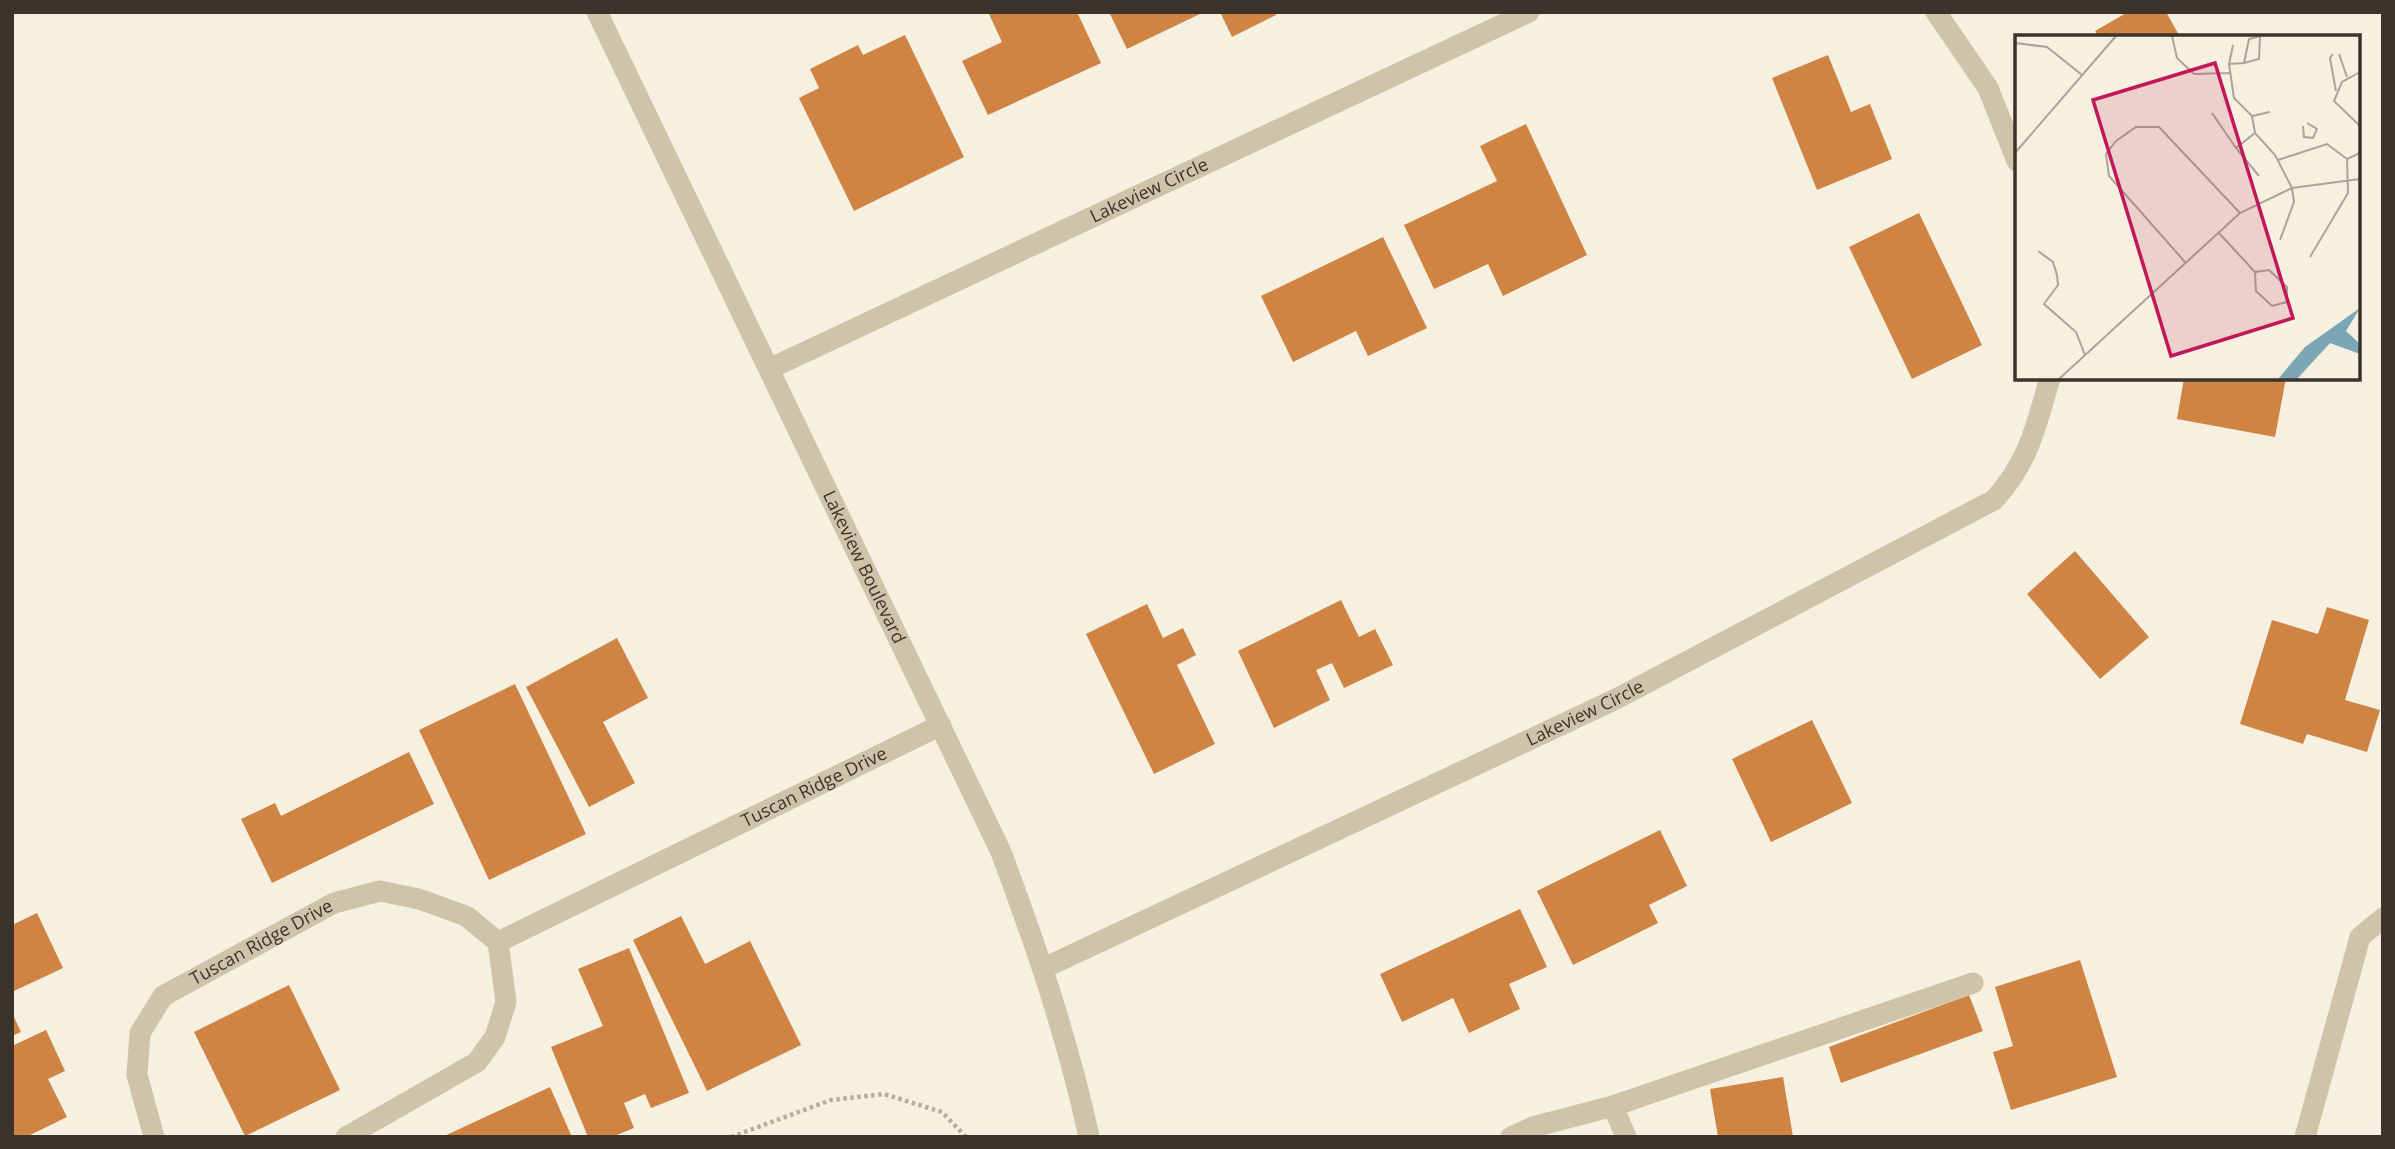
<svg xmlns="http://www.w3.org/2000/svg" width="2395" height="1149" viewBox="0 0 2395 1149" font-family="'Open Sans',sans-serif">
<rect width="100%" height="100%" fill="#f5f0e0"/>
<path fill="#cf8444" d="M988,12H1077L1101,63L988,115L962,61L1002,42Z
M1109,12H1204L1127,49Z
M1220,12H1274L1276,15L1232,37Z
M2128,12H2166L2180,37H2099L2095,31Z
M905,35L964,157L854,211L799,98L819,88L810,69L858,45L863,55Z
M1828,55L1851,112L1870,104L1892,159L1817,190L1772,78Z
M1526,124L1587,255L1503,296L1488,264L1434,289L1404,225L1497,181L1480,146Z
M1919,213L1982,345L1912,379L1849,247Z
M1383,237L1427,328L1368,356L1356,331L1293,362L1261,296Z
M2184,378H2286L2275,437L2177,419Z
M2075,551L2149,637L2100,679L2027,594Z
M1341,600L1359,637L1375,629L1393,665L1344,688L1332,663L1316,670L1330,700L1274,728L1238,651Z
M1147,604L1163,638L1183,628L1196,655L1177,665L1215,744L1154,774L1086,634Z
M2327,607L2369,620L2345,700L2380,710L2367,752L2307,734L2303,744L2240,724L2272,620L2318,634Z
M617,638L648,698L603,722L635,783L589,807L526,687Z
M515,684L586,834L489,880L419,730Z
M1812,720L1852,803L1771,842L1732,759Z
M409,752L434,804L272,883L241,819L275,803L281,816Z
M1660,830L1687,886L1649,905L1658,923L1573,965L1537,891Z
M1520,909L1547,967L1509,984L1520,1009L1469,1033L1453,998L1402,1022L1380,974Z
M37,913L63,968L12,992V925Z
M681,916L705,964L750,941L801,1045L707,1091L633,940Z
M629,948L689,1093L651,1108L645,1094L624,1103L634,1128L612,1137H588L551,1047L603,1026L578,969Z
M2080,960L2117,1077L2011,1110L1993,1052L2013,1046L1995,987Z
M289,985L340,1090L245,1136L194,1032Z
M1969,995L1983,1031L1841,1083L1829,1047Z
M12,1013L21,1032L12,1036Z
M46,1030L65,1071L48,1079L67,1117L26,1137H12V1046Z
M1783,1077L1793,1137H1718L1710,1089Z
M550,1087L572,1137H442Z"/>
<g fill="none" stroke-linecap="round" stroke-linejoin="round">
<path stroke="#bbad94" stroke-width="4.5" stroke-dasharray="3.5 3.5" stroke-linecap="butt" d="M731,1137L831,1100L884,1094L942,1112L966,1137"/>
<g stroke="#cfc3aa" stroke-width="21">
<path id="s1" d="M597,12L1001,852C1036,946 1068,1039 1089,1137"/>
<path d="M1936,12L1988,88L2017,161"/>
<path id="s2" d="M769,369L1529,12"/>
<path id="s3" d="M498,942L941,725"/>
<path id="s4" d="M1044,968L1614,700L1994,500C2029,462 2036,426 2050,378"/>
<path d="M1613,1106L1973,983"/>
<path id="s5" d="M154,1137L137,1075L140,1033L163,996L334,903L380,891L419,899L466,916L498,942L506,1002L495,1037L477,1062L346,1137"/>
<path d="M1511,1137L1533,1127L1613,1106L1626,1137"/>
<path d="M2305,1137L2360,937L2383,918"/>
</g>
</g>
<g text-anchor="middle" stroke-width="5" stroke-linejoin="round" paint-order="stroke">
<g font-size="18" fill="#3c332a" stroke="#fcf8ed">
<text dy="6" stroke="none"><textPath href="#s2" startOffset="420">Lakeview Circle</textPath></text>
<text dy="6" stroke="none"><textPath href="#s1" startOffset="616">Lakeview Boulevard</textPath></text>
<text dy="6" stroke="none"><textPath href="#s4" startOffset="598">Lakeview Circle</textPath></text>
<text dy="6" stroke="none"><textPath href="#s3" startOffset="352">Tuscan Ridge Drive</textPath></text>
<text dy="6" stroke="none"><textPath href="#s5" startOffset="262">Tuscan Ridge Drive</textPath></text>
</g>
</g>
<g transform="translate(2015 35)">
<rect width="345" height="345" fill="#f5f0e0"/>
<path d="M345,273L331,296L345,309V319L315,308L282,344H263L290,312Z" fill="#7ca6b5"/>
<path fill="none" stroke="#aba497" stroke-width="2" d="M157,1L162,23L179,39L215,38M0,8L32,12L67,40M218,10L214,29L219,63L237,81M318,19L315,23L321,56M324,19L332,42M214,29L229,28L234,4L245,1L244,24L229,28M345,37L327,47L319,66L345,91M255,77L237,81L240,98L260,120L277,153L279,167L265,205M197,78L221,113M288,91L289,102L298,103L302,94L292,88M240,98L221,113L244,141M0,118L101,1M263,125L312,109L332,124M203,197L240,237L241,256L257,271L272,267V252L254,235L240,237M23,216L38,227L42,240L43,250L29,269L61,297L70,320M295,222L333,158L332,124L345,118M170,227L94,141L91,119L101,106L121,92H144L225,178M44,344L225,178L277,153L345,144"/>
<path fill="#c2185b" fill-opacity="0.15" stroke="#c2185b" stroke-width="3.5" d="M200,28L278,283L156,321L78,65Z"/>
<rect width="345" height="345" fill="none" stroke="#3c332a" stroke-width="3.5"/>
</g>
<rect width="2395" height="1149" fill="none" stroke="#3c332a" stroke-width="28"/>
</svg>
